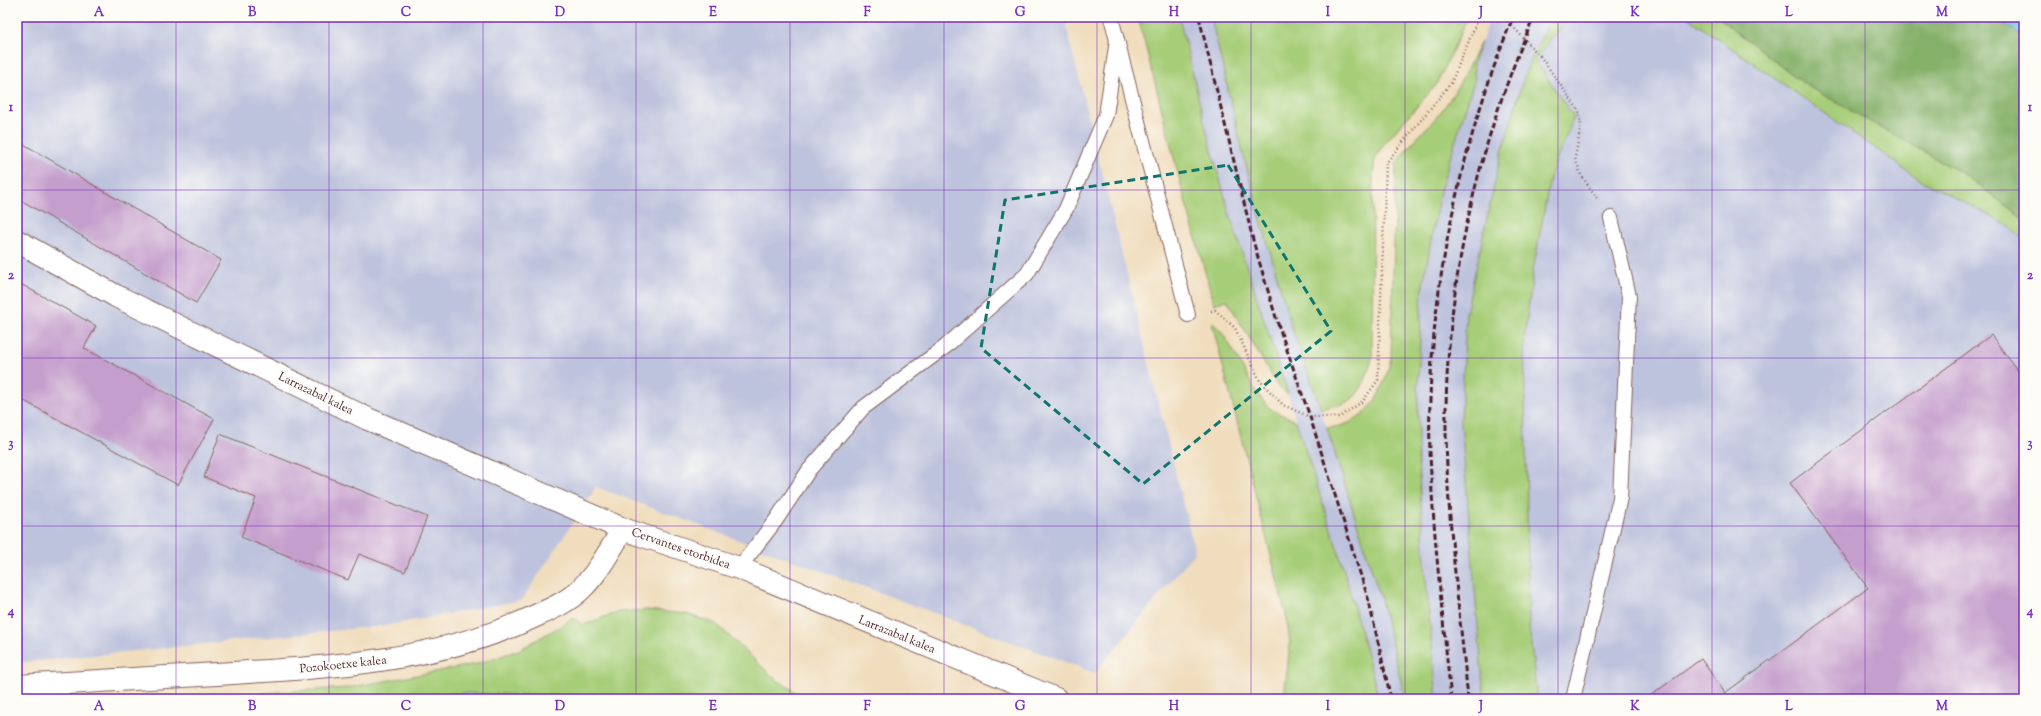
<svg xmlns="http://www.w3.org/2000/svg" width="2041" height="716" viewBox="0 0 2041 716" font-family="'Sorts Mill Goudy',serif">
<rect width="100%" height="100%" fill="#fdfcf7"/>
<filter id="ink" filterUnits="userSpaceOnUse"><feTurbulence type="fractalNoise" baseFrequency=".025" numOctaves="2"/><feDisplacementMap in="SourceGraphic" scale="8" xChannelSelector="R" yChannelSelector="G"/><feConvolveMatrix kernelMatrix="1 2 1 2 8 2 1 2 1" color-interpolation-filters="sRGB"/></filter>
<filter id="wash" filterUnits="userSpaceOnUse"><feTurbulence type="fractalNoise" baseFrequency=".012" numOctaves="4" result="noise"/><feDisplacementMap in="SourceGraphic" scale="16" xChannelSelector="R" yChannelSelector="G"/><feGaussianBlur stdDeviation="0.9" result="paint"/><feColorMatrix in="noise" values="0 0 0 0 0 0 0 0 0 0 0 0 0 0 0 0 0 1.4 0 .05"/><feComposite in="paint" operator="in"/></filter>
<g filter="url(#wash)">
<rect width="100%" height="100%" fill="#f0ddbd"/>
<path fill="#bec3dd" d="M17,17H1064L1195,552L1095,673L596,487L522,600L389,625L17,663Z
M1179,17H1211L1244,158L1268,245L1292,328L1327,428L1381,599L1405,699H1379L1342,563L1228,209L1205,125Z
M1491,17H1551L1525,73L1500,159L1466,313L1461,422L1484,699H1437L1427,593L1418,462V384L1422,291L1440,191L1475,78L1473,64Z
M1571,17H1687L1919,179L2011,227L2024,241V699H1537L1529,625L1524,342L1533,271L1551,174L1574,117L1534,59Z
M467,693L645,699H320Z"/>
<path fill="#a6cd77" stroke="#787651" d="M1138,17H1179L1205,125L1228,209L1288,394L1279,388L1227,300L1214,304L1182,189Z
M1211,17H1468L1437,84L1383,145L1375,158L1373,175L1372,359C1367,376 1361,398 1342,404C1335,406 1328,407 1321,409L1292,328L1268,245L1244,158Z
M1551,17H1571L1534,59L1574,117L1551,174L1533,271L1524,342L1529,625L1537,699H1484L1461,422L1466,313L1500,159L1525,73Z
M1687,17H1718L1806,85L1965,175L2024,219V241L2011,227L1919,179Z
M1481,41L1473,64L1475,78L1440,191L1422,291L1418,384V462L1427,593L1437,699H1405L1381,599L1327,428C1368,425 1383,394 1391,358L1396,164C1408,145 1425,131 1440,113C1457,91 1469,66 1481,41Z
M1212,323C1228,330 1250,393 1271,409C1278,414 1289,417 1296,421L1342,563L1379,699H1284L1290,643L1286,615Z
M647,610L686,614L715,623L773,677L806,699H645L467,693L320,699H191L189,697L347,688L477,664L519,650L574,618L583,625L618,612Z"/>
<path fill="#84b068" stroke="#67684a" d="M1718,17H1995L2024,38V219L1965,175L1806,85Z"/>
<path fill="#5bbdda" stroke="#526e82" d="M1995,17H2024V38Z"/>
<g id="blocks">
<path fill="#c49ecc" d="M20,142L221,260L196,303L17,198V148Z
M17,282L96,326L84,348L214,419L178,485L17,397Z
M1991,335L2024,379V699H1646L1701,659L1725,693L1868,588L1790,483Z
M220,434L427,517L405,572L359,554L348,580L241,537L256,498L204,477Z"/>
</g>
</g>
<g filter="url(#ink)">
<use href="#blocks" fill-opacity="0" stroke="#84625e" stroke-width="1"/>
<g fill="none" stroke-linecap="round" stroke-linejoin="round">
<g stroke="#84625e" stroke-width="16">
<path id="lane" d="M1111,17L1188,315
M739,568L776,520L809,470L863,408L945,347L1027,274L1066,209L1106,115L1117,40
M1573,699L1620,498L1629,296L1611,218"/>
</g>
<g stroke="#84625e" stroke-width="24">
<path id="street" d="M17,241L116,296L368,419L623,529L739,568L1056,699
M17,686C89,682 161,677 233,673C334,667 436,661 529,619C546,611 565,604 580,590C598,573 610,550 623,529"/>
</g>
<path stroke="#84625e" stroke-width="2.5" stroke-dasharray="1 3" stroke-linecap="butt" d="M1540,56L1579,111L1581,126L1575,158L1581,175L1597,198
M1211,311L1215,310L1235,328L1260,381L1283,405L1310,417H1340L1363,401L1378,380L1386,163L1451,83L1479,17"/>
<use href="#lane" stroke="#fff" stroke-width="14"/>
<use href="#street" stroke="#fff" stroke-width="22"/>
<path stroke="#4a1f2b" stroke-width="3" stroke-dasharray="6 3" stroke-linecap="butt" d="M1199,17L1254,244L1277,321L1310,417L1368,598L1391,699
M1451,699C1443,617 1433,535 1430,452C1426,303 1457,155 1513,17
M1468,699C1459,603 1445,506 1446,410C1448,274 1479,141 1534,17"/>
<path stroke="#84625e" stroke-width="2.5" stroke-dasharray="1 3" stroke-linecap="butt" d="M1504,17L1540,56"/>
</g>
</g>
<path fill="none" stroke="#0f766e" stroke-width="3" stroke-dasharray="8 5" stroke-linejoin="round" d="M1228,165L1331,331L1143,484L981,348L1005,200Z"/>
<path fill="none" stroke="#7b2cbf" stroke-width="1" stroke-opacity="0.55" d="M176,17V699M329,17V699M483,17V699M636,17V699M790,17V699M944,17V699M1097,17V699M1251,17V699M1405,17V699M1558,17V699M1712,17V699M1865,17V699M17,190H2024M17,358H2024M17,526H2024"/>
<g text-anchor="middle" stroke-width="4" stroke-linejoin="round" paint-order="stroke">
<g font-size="12" fill="#4a1f2b" stroke="#fdfcf7">
<text transform="translate(316 393) rotate(26)" y="4">Larrazabal kalea</text>
<text transform="translate(681 548) rotate(19)" y="4">Cervantes etorbidea</text>
<text transform="translate(897 634) rotate(22)" y="4">Larrazabal kalea</text>
<text transform="translate(343 664) rotate(-6)" y="4">Pozokoetxe kalea</text>
</g>
</g>
<rect width="2041" height="716" fill="none" stroke="#fdfcf7" stroke-width="44"/>
<rect x="22" y="22" width="1997" height="672" fill="none" stroke="#7b2cbf" stroke-width="1.5"/>
<g font-size="13" text-anchor="middle" font-weight="bold" fill="#7b2cbf">
<text x="99" y="16">A</text>
<text x="252" y="16">B</text>
<text x="406" y="16">C</text>
<text x="560" y="16">D</text>
<text x="713" y="16">E</text>
<text x="867" y="16">F</text>
<text x="1020" y="16">G</text>
<text x="1174" y="16">H</text>
<text x="1328" y="16">I</text>
<text x="1481" y="16">J</text>
<text x="1635" y="16">K</text>
<text x="1789" y="16">L</text>
<text x="1942" y="16">M</text>
<text x="11" y="111">1</text>
<text x="2030" y="111">1</text>
<text x="11" y="279">2</text>
<text x="2030" y="279">2</text>
<text x="11" y="447">3</text>
<text x="2030" y="447">3</text>
<text x="11" y="615">4</text>
<text x="2030" y="615">4</text>
<text x="99" y="710">A</text>
<text x="252" y="710">B</text>
<text x="406" y="710">C</text>
<text x="560" y="710">D</text>
<text x="713" y="710">E</text>
<text x="867" y="710">F</text>
<text x="1020" y="710">G</text>
<text x="1174" y="710">H</text>
<text x="1328" y="710">I</text>
<text x="1481" y="710">J</text>
<text x="1635" y="710">K</text>
<text x="1789" y="710">L</text>
<text x="1942" y="710">M</text>
</g>
</svg>
